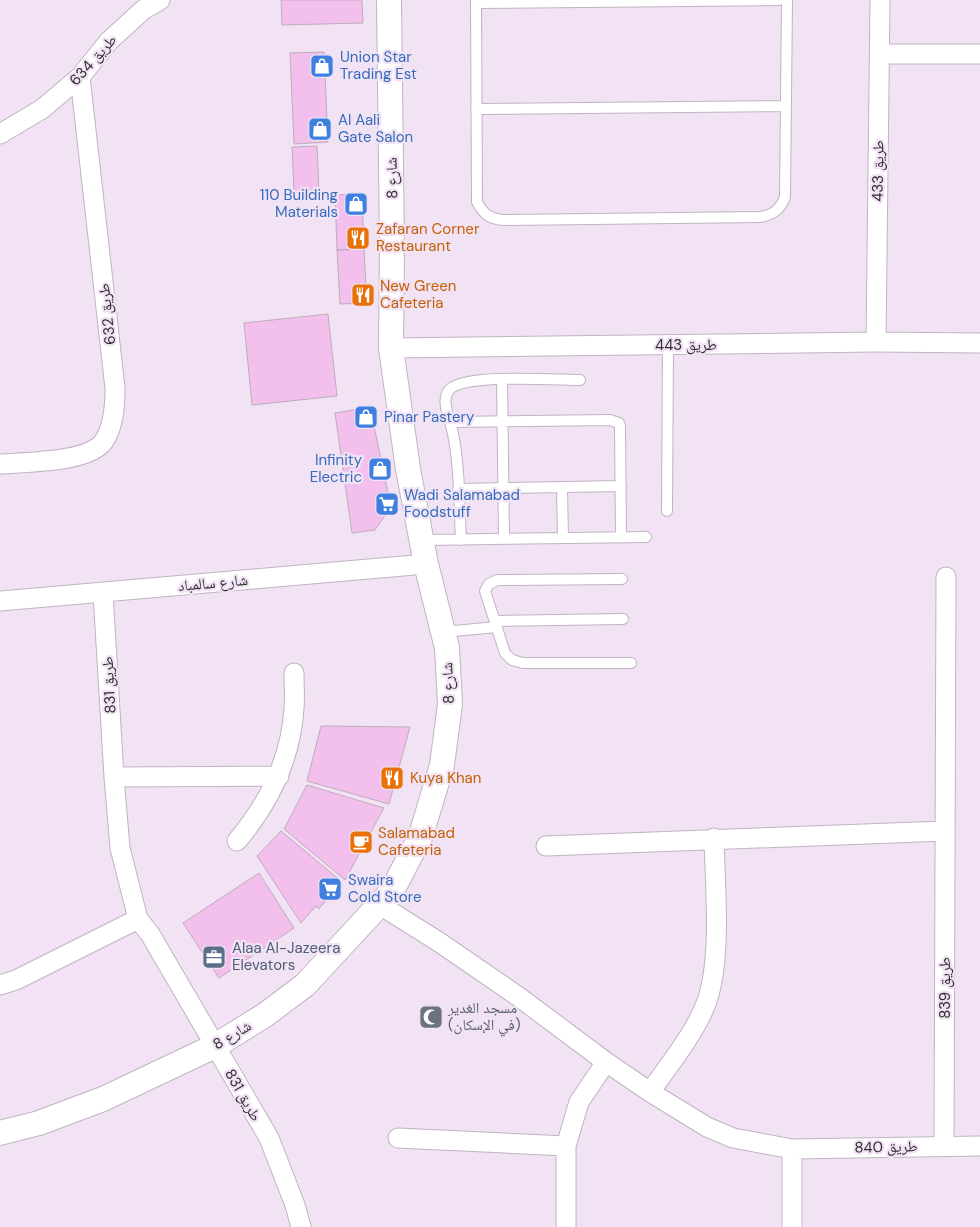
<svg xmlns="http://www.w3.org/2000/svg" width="980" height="1227" viewBox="0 0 980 1227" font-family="'DM Sans','Noto Naskh Arabic',sans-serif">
<rect width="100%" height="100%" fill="#f1e3f4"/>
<path fill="#f3bfed" stroke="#bdadbb" d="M281,0H362L363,23L282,25Z
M324,52L328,142L294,144L290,53Z
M317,146L319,190L294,191L292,147Z
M362,194L364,249L337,250L335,195Z
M364,249L367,303L340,304L337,250Z
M328,314L337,396L252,405L244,323Z
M370,407L391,507L375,530L352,533L335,413Z
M321,726L410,727L389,804L307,781Z
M307,785L384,808L345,880L284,829Z
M281,831L341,881L319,909L316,906L301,923L257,856Z
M259,873L294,928L219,978L183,923Z"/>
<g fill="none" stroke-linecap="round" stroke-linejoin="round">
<g stroke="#c0b3c2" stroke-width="12">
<path id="service" d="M476,0L477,202C484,215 490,219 504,220L760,217C773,215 780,210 785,197L787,0
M476,3L779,0
M476,109L786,106
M502,379L504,539
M451,422L610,420L619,423L620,426L621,537
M562,487L563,538
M458,489L621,486
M667,511L668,345
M422,540L646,537
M461,540C459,505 460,468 453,434C451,421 440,401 449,390C463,373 557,380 580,380
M622,579L497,580L489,584L485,591L505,653L512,660L523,663H631
M495,621L623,619
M443,632L497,627"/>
</g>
<g stroke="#c0b3c2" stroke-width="21">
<path id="minor" d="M880,54H980
M0,134L42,109L80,77L109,41L143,10L160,0
M876,342L880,0
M391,348L876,342L980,343
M0,464C25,462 89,463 104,441C114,426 115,405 115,388L80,77
M103,593L114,777L120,848L138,919L150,934L269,1138L295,1205L301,1227
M0,601L426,564
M114,777L279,776
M237,841C269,803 291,758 294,708C295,697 294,685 294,673
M546,846L945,831
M380,905L439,942L519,997L606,1062L650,1092L707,1127L733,1138L792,1149L980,1146
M0,985L16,980L138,919
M650,1092C669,1065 696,1032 707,1001C722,956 715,887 714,838
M398,1138L566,1146
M944,1146L946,577
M566,1227V1146L579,1102L606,1062
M792,1227V1149"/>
</g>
<g stroke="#c0b3c2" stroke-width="26">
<path id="tertiary" d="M0,1133L39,1123L103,1099L215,1046L265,1015L305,985L392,891L421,835L442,765L450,704L447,648L426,564L408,469L391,348L392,247L389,0"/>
</g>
<use href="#service" stroke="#fff" stroke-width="10"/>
<use href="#minor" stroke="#fff" stroke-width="19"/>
<use href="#tertiary" stroke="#fff" stroke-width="24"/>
</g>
<defs>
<g id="shop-square" transform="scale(1.25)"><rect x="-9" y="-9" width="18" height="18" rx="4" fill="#3f7fe0" stroke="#f1e3f4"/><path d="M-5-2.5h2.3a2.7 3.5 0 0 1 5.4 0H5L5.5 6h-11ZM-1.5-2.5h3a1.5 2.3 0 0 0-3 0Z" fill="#fff"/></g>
<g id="restaurant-square" transform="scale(1.25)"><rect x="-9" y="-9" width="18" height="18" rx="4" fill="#e8710a" stroke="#f1e3f4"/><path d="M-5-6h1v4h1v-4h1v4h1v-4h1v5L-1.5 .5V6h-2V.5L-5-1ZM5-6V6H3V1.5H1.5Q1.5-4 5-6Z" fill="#fff"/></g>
<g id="supermarket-square" transform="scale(1.25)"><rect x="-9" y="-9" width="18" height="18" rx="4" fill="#3f7fe0" stroke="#f1e3f4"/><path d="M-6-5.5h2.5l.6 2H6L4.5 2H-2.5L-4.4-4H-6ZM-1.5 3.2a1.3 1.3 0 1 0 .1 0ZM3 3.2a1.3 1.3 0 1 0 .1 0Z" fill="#fff"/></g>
<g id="cafe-square" transform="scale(1.25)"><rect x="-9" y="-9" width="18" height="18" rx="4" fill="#e8710a" stroke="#f1e3f4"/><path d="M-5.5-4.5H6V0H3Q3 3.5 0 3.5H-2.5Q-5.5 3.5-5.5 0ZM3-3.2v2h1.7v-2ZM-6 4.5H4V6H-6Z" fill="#fff"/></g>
<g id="office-square" transform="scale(1.25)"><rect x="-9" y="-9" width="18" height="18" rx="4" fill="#5c6f8a" stroke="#f1e3f4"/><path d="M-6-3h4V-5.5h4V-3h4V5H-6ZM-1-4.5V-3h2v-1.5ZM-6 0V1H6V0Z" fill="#fff"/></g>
<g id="mosque-square" transform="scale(1.25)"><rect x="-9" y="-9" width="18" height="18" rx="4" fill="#6b7280" stroke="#f1e3f4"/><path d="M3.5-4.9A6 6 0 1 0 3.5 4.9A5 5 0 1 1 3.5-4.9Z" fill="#fff"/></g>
</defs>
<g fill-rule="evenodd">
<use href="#shop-square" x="322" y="66"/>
<use href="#shop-square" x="320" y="129"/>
<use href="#shop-square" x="356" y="204"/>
<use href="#restaurant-square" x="358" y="238"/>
<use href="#restaurant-square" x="363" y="295"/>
<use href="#shop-square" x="366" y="417"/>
<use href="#shop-square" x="380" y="469"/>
<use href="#supermarket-square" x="387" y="504"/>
<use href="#restaurant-square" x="392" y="778"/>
<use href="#cafe-square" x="361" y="842"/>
<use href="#supermarket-square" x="330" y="889"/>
<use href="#office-square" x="214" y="957"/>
<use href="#mosque-square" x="431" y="1017"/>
</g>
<g text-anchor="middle" stroke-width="4.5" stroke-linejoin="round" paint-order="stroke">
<g font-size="15" fill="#366cbe" stroke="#f1e3f4" text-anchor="start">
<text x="340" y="62">Union Star<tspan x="340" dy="17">Trading Est</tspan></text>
<text x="338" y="125">Al Aali<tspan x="338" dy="17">Gate Salon</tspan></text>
<text x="338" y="200" text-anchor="end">110 Building<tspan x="338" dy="17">Materials</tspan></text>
<text x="384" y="422">Pinar Pastery</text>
<text x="362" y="465" text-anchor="end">Infinity<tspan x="362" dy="17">Electric</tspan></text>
<text x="404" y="500">Wadi Salamabad<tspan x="404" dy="17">Foodstuff</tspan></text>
<text x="348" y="885">Swaira<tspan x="348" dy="17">Cold Store</tspan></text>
</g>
<g font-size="15" fill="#312c32" stroke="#f1e3f4">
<text transform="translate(93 60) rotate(-48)" y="5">طريق 634</text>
<text transform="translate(878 171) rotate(-89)" y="5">طريق 433</text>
<text transform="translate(392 178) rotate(-91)" y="5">شارع 8</text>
<text transform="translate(107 314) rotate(-96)" y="5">طريق 632</text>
<text x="686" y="350">طريق 443</text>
<text transform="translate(213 583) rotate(-5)" y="5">شارع سالمباد</text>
<text transform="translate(448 683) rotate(-92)" y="5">شارع 8</text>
<text transform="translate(109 685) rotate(-93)" y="5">طريق 831</text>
<text transform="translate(945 988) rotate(-90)" y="5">طريق 839</text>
<text transform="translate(232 1035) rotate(-31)" y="5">شارع 8</text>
<text transform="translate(243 1095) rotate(60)" y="5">طريق 831</text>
<text transform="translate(886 1147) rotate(-1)" y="5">طريق 840</text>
</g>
<g font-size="15" fill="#c56008" stroke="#f1e3f4" text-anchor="start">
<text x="376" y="234">Zafaran Corner<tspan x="376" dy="17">Restaurant</tspan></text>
<text x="380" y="291">New Green<tspan x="380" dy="17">Cafeteria</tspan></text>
<text x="410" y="783">Kuya Khan</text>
<text x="378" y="838">Salamabad<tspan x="378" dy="17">Cafeteria</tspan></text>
</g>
<g font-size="15" fill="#4e5e75" stroke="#f1e3f4" text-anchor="start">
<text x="232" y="953">Alaa Al-Jazeera<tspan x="232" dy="17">Elevators</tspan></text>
</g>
<g font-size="15" fill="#5b616d" stroke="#f1e3f4" text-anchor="start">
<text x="448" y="1013">مسجد الغدير<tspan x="448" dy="17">(في الإسكان)</tspan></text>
</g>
</g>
</svg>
